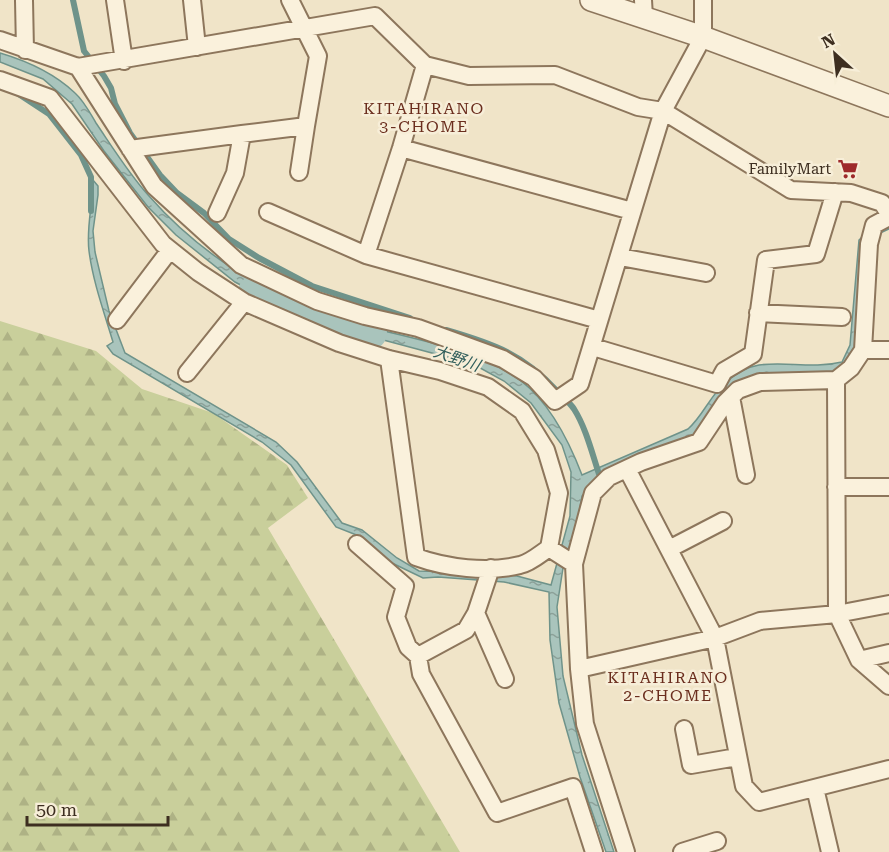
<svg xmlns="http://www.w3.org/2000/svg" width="889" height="852" viewBox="0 0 889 852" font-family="'Roboto Serif','Noto Sans JP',serif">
<defs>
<pattern id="forest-firs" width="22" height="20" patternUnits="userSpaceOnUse" patternTransform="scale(1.5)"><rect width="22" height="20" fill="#c9cf9b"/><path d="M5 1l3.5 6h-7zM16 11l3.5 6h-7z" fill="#aeb285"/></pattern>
<pattern id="water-ripples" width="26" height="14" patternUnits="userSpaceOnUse" patternTransform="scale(1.5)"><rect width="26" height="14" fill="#a9c4bc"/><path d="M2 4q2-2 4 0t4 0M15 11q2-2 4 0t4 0" fill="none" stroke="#8ba098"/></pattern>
</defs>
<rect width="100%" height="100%" fill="#f0e4c8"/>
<path fill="url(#forest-firs)" d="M0,321L96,351L142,389L213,413L287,465L308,498L268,528L460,852H0Z"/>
<path fill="url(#water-ripples)" stroke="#6f938a" stroke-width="1.5" d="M0,53C27,61 55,74 75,93C84,101 90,113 96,123C113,148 129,174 149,196C177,228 210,255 246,277C276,296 307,309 341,320C396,336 475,346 521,381C550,403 569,441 582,475L688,429C703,416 711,394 726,382C734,375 747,367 759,365C786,361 812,369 842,362L850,345L859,240L864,235L889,222V229L878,234L859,343L840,371L826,373L766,374L695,437L595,480L582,496L578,518L563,568L557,607L563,676L582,755L614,852H606L580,777L559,703L550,640L549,592L504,582L438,577L423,578L392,563L359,536L336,527L291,465L262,442L113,354L107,346L113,342C104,312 93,282 89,251C86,227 93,204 93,180L98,186V195L93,231L95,252L109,311L125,353L276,442L297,462L342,523L362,530L397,558L419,571L493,573L517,576L551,585L570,516L571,472L562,445L531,403L504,381L473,364L346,330L290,311L235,282L176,235L148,207L104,151L72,104L43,79L0,62Z"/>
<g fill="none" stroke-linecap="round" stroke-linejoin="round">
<path stroke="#6f938a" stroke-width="6" d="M73,0L84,51L104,76L111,88L115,104L130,133L160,175L177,193L204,213L229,239L259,258L312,286L410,318
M17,93L49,114L81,155L91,177V211
M446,330C494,344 523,354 558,392C563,397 570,403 574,409C586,428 592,453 599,474"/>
<path stroke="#a9c4bc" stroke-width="34" d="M255,292L305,318L370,333"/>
<g stroke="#8d765c" stroke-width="20">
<path id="minor" d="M24,0L25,50
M115,0L124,61
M192,0L197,47
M643,0L644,17
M0,40L78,67L154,186L241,265L317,301L365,316L418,328L503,359L534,378L555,401L580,384L663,111L703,37V0
M425,65L401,148L366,255L599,320
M78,67L375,16L425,65L469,76L555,75L638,107L663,111L791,190L851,193L882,203L889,214
M0,80L50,98L163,244L198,272L244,302L339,343L389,359L440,371L488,387L522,411L546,450L559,493L549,548C540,554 530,563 520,565C488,573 446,568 416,557L389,359
M401,148L632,211
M130,149L242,134
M299,172L306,126
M268,212L366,255
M217,213L235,173L242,134L306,126L318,56L290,0
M620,257L706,273
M758,313L842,317
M117,320L170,250
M593,347L717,384L724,371L753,354L766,260L816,254L835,192
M863,350H889
M187,373L244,302
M836,380L837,614L859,660L889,686
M731,397L746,475
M627,469L715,638L760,621L837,614L889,604
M836,487H889
M357,544L405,586L396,617L408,647L418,656L421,674L497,813L573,787L594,852
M549,548L574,564
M669,549L723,521
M476,613L505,679
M418,656L466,630L476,613L491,568
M859,660L889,653
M579,669L715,638L744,786L759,802L889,769
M684,729L691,765L737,757
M815,788L830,852
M626,852L585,724L579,669L574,564L593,493L609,477L641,462L699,442L725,403L738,390L760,382L836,380L851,368L863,350L869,244L874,225L889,217
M682,852L717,841"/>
</g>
<g stroke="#8d765c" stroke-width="24">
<path id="tertiary" d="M591,0L703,37L889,106"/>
</g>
<use href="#minor" stroke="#faf1dc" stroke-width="16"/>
<use href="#tertiary" stroke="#faf1dc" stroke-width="21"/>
</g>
<defs>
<g id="supermarket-bare" transform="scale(1.62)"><path d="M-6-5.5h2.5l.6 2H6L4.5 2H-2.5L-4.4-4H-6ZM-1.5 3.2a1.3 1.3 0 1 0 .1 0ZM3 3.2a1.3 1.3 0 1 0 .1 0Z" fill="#9e2a2b" stroke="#f7eed8" stroke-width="2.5" paint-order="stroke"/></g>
</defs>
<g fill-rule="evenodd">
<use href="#supermarket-bare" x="848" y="169"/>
</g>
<g text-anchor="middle" stroke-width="5" stroke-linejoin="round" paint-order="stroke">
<g font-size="15" fill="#3d2e20" stroke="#f7eed8" text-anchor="end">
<text x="831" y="174">FamilyMart</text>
</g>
<g font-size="16" letter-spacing="1.5" fill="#6b2e1e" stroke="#f7eed8">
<text x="424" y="114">KITAHIRANO<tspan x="424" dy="18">3-CHOME</tspan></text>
<text x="668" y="683">KITAHIRANO<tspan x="668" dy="18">2-CHOME</tspan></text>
</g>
<g font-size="16" font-style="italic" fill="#2f5d5a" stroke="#f7eed8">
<text transform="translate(457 358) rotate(19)" y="6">大野川</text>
</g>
</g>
<g transform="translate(835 54) rotate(333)" stroke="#f7eed8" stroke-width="4.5" paint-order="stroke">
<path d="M0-4.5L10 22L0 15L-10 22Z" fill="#3d2e20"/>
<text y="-9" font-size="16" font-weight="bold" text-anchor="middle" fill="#3d2e20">N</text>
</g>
<path d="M27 816v9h141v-9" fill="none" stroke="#3d2e20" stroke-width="3"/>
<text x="36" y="816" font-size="18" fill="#3d2e20" stroke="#f7eed8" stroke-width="4.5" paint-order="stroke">50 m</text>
</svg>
